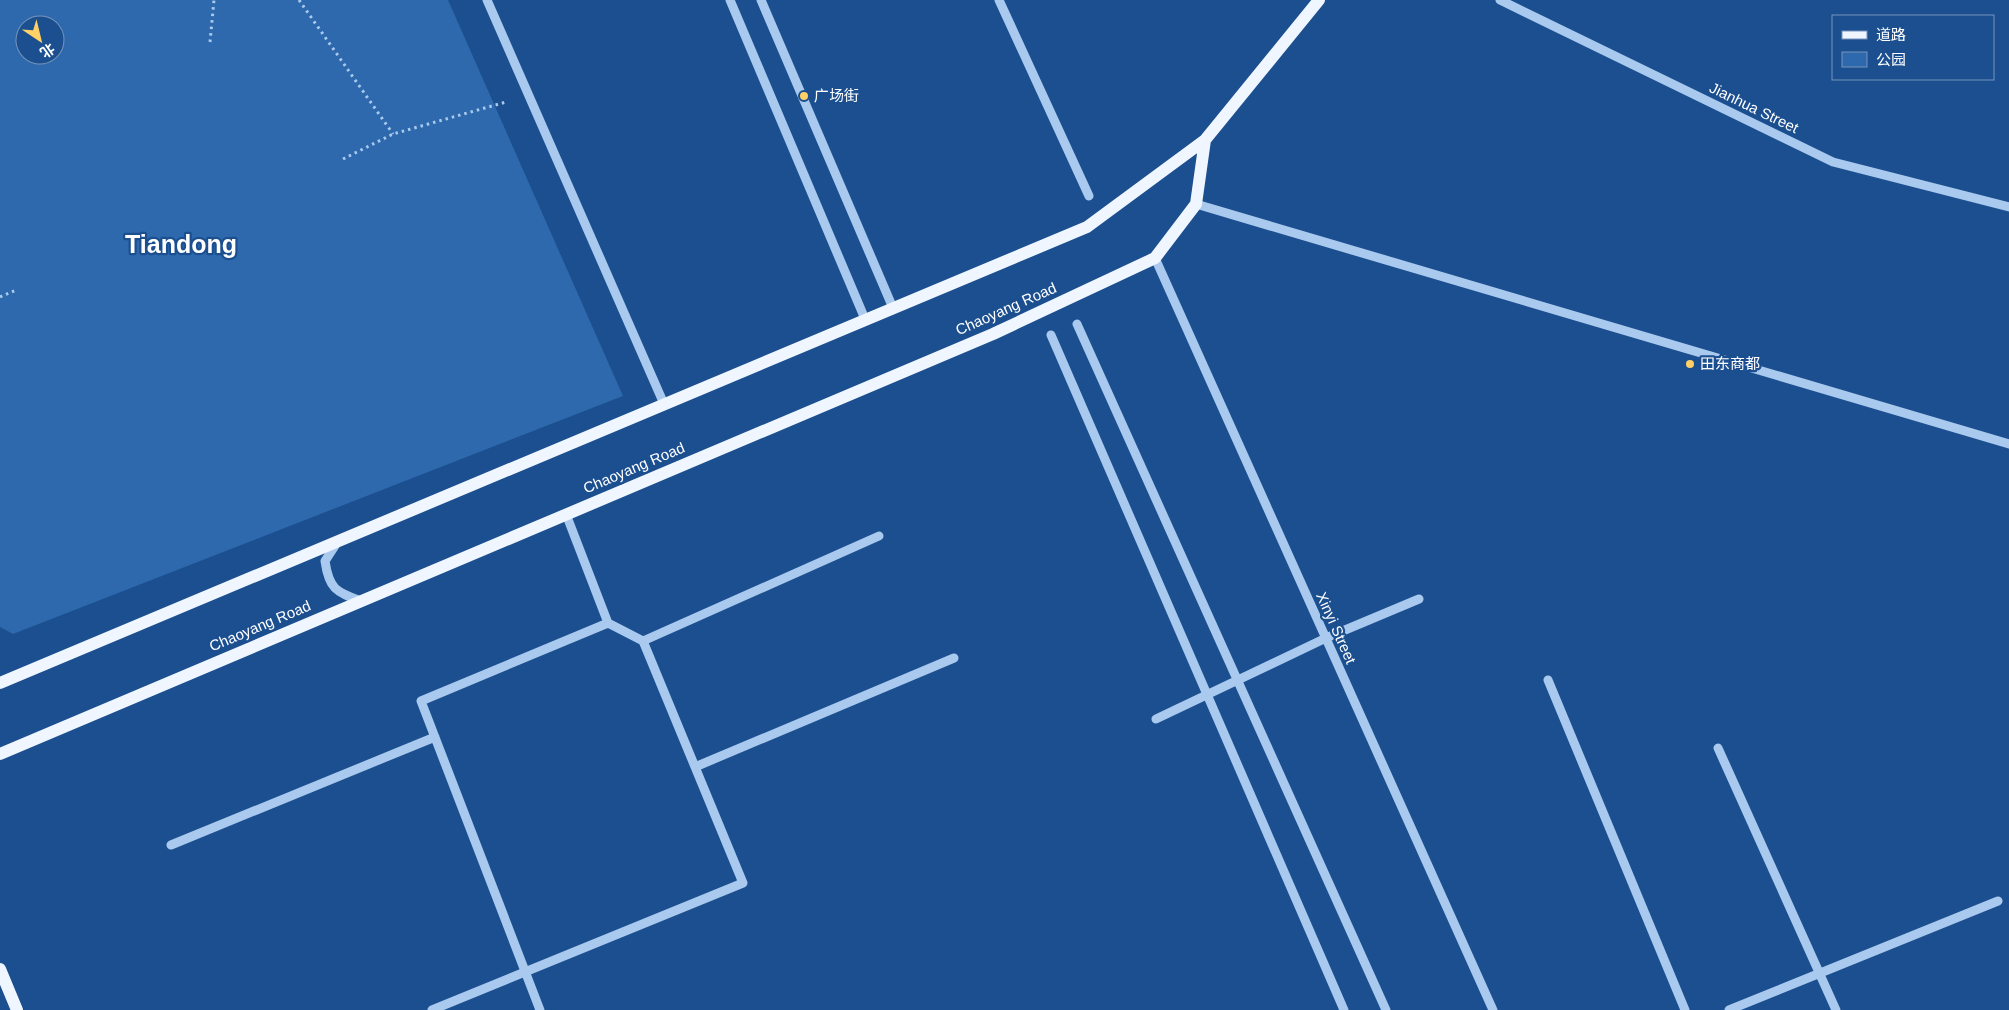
<svg xmlns="http://www.w3.org/2000/svg" width="2009" height="1010" viewBox="0 0 2009 1010" font-family="Helvetica,'Noto Sans SC',sans-serif">
<rect width="100%" height="100%" fill="#1b4f8f"/>
<path fill="#2e69ad" fill-rule="evenodd" d="M0,0H448L623,396L13,634L0,627ZM25,25H55V55H25Z"/>
<g fill="none" stroke-linecap="round" stroke-linejoin="round">
<path stroke="#a9c9ee" stroke-width="3" stroke-dasharray="2.5 4" stroke-linecap="butt" d="M299,0L393,134
M210,42L214,0
M343,159L393,134L506,102
M0,297L16,290"/>
<path stroke="#a9c9ee" stroke-width="9" d="M487,0L664,404
M730,0L865,319
M761,0L893,308
M999,0L1089,196
M1500,0L1833,162L2009,207
M1196,204L2009,444
M1155,258L1493,1010
M1077,324L1386,1010
M1051,335L1344,1010
M338,541L325,561C329,589 336,592 361,601
M643,641L879,536
M1548,680L1685,1010
M1156,719L1326,638L1419,599
M1718,748L1836,1010
M695,767L954,658
M171,845L435,737
M432,1010L743,883L643,641L608,623
M540,1010L421,701L608,623L566,514
M1729,1010L1998,901"/>
<path stroke="#f0f6ff" stroke-width="12" d="M0,683L1087,227L1205,140L1319,0
M0,754L993,334L1155,258L1196,204L1205,140
M0,969L17,1010"/>
</g>
<g fill="#ffd166" stroke="#1b4f8f" stroke-width="2">
<circle cx="804" cy="96" r="5"/>
<circle cx="1690" cy="364" r="5"/>
</g>
<g text-anchor="middle" stroke-width="4.5" stroke-linejoin="round" paint-order="stroke">
<g font-size="15" fill="#fff" stroke="#1b4f8f" text-anchor="start">
<text x="814" y="101">广场街</text>
<text x="1700" y="369">田东商都</text>
</g>
<g font-size="15" fill="#fff" stroke="#1b4f8f">
<text transform="translate(1754 108) rotate(26)" y="5">Jianhua Street</text>
<text transform="translate(1006 309) rotate(-24)" y="5">Chaoyang Road</text>
<text transform="translate(634 468) rotate(-23)" y="5">Chaoyang Road</text>
<text transform="translate(260 626) rotate(-23)" y="5">Chaoyang Road</text>
<text transform="translate(1336 628) rotate(66)" y="5">Xinyi Street</text>
</g>
<g font-size="25" font-weight="bold" fill="#fff" stroke="#1b4f8f">
<text x="181" y="253">Tiandong</text>
</g>
</g>
<rect x="1832" y="15" width="162" height="65" fill="#1b4f8f" stroke="#7695bc"/>
<rect x="1842" y="31" width="25" height="8" fill="#f0f6ff" stroke="#7695bc"/>
<text x="1876" y="40" font-size="15" fill="#ffffff">道路</text>
<rect x="1842" y="52" width="25" height="15" fill="#2e69ad" stroke="#7695bc"/>
<text x="1876" y="65" font-size="15" fill="#ffffff">公园</text>
<g transform="translate(40 40) rotate(145)"><circle r="24" fill="#1b4f8f" stroke="#7695bc"/>
<path d="M0-4L9 19L0 12L-9 19Z" fill="#ffd166"/>
<text y="-8" font-size="14" font-weight="bold" text-anchor="middle" fill="#ffffff">北</text>
</g>
</svg>
